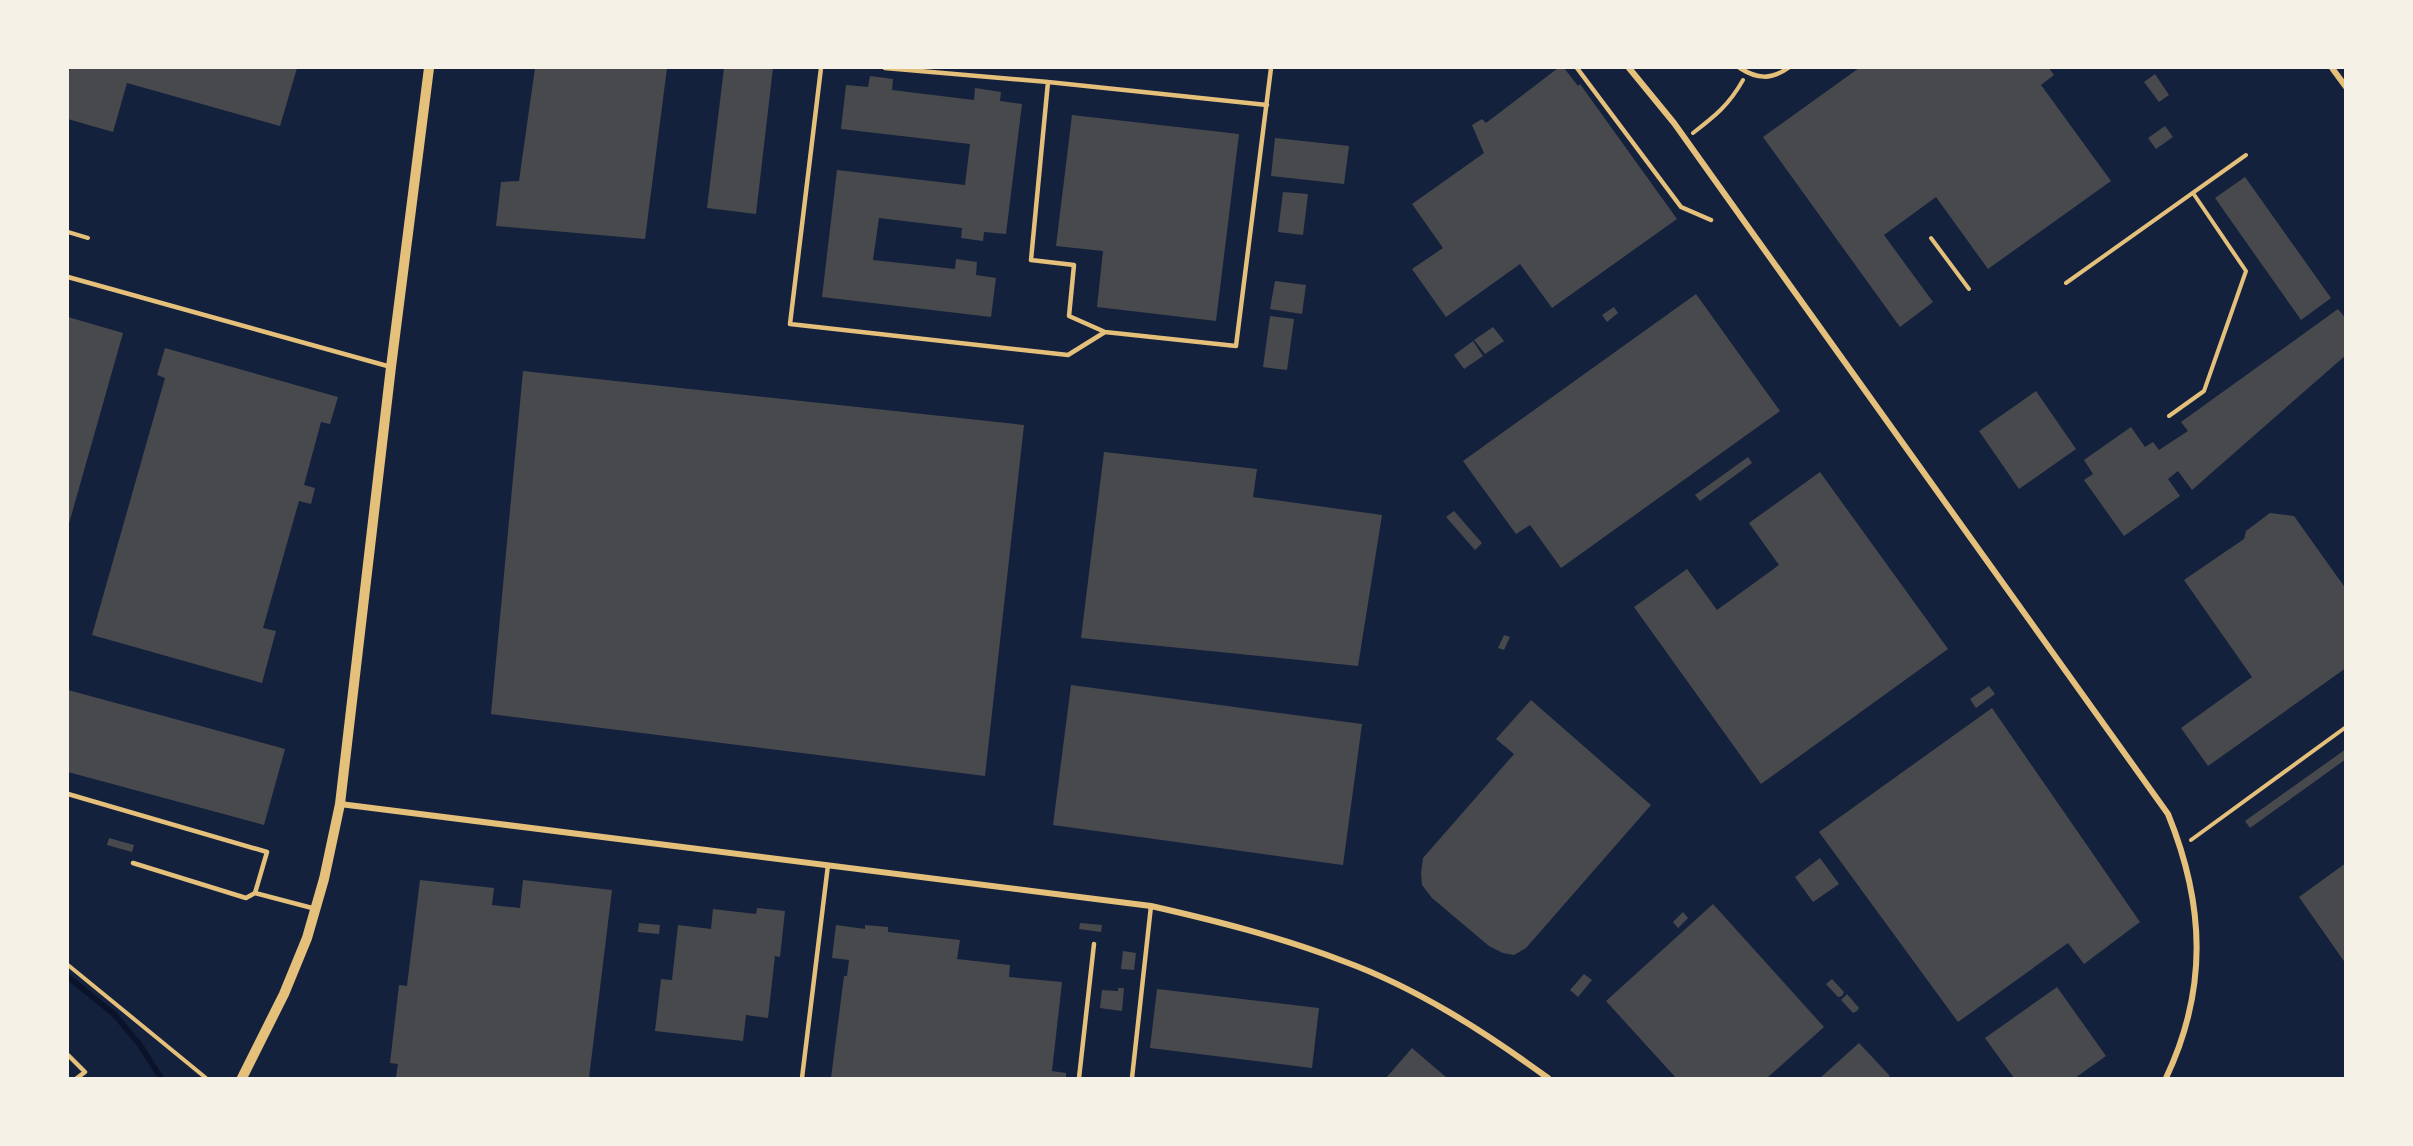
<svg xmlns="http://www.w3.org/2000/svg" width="2413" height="1146" viewBox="0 0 2413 1146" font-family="Figtree,sans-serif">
<rect width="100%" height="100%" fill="#14213d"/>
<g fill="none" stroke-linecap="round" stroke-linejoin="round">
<path stroke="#0b132b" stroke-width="6" d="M68,977L114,1014L140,1045L161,1078"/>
</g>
<path fill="#48494c" d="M70,68H297L280,126L127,83L113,132L68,119V75Z
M535,68H667L645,239L496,226L501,182L519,181Z
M724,68H773L756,214L707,208Z
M1558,68H1564L1578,86L1580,84L1677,219L1552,308L1520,264L1446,317L1412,269L1443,248L1412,204L1484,153L1472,125L1482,119L1486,123Z
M1859,68H2049L2054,75L2041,85L2111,181L1988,269L1936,197L1884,235L1933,302L1900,327L1763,137Z
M2155,74L2169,95L2159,102L2144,82Z
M870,76L893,79L892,90L974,100L975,88L1001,92L1000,101L1022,104L1006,234L984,232L983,241L961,238L962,228L879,218L873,260L955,269L956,259L977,262L976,275L996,278L991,317L822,297L837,170L965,185L970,144L841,129L846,85L868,87Z
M1072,115L1239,134L1216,321L1097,307L1103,251L1056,246Z
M2165,126L2173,137L2156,149L2148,138Z
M1275,138L1349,146L1344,184L1271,176Z
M2245,177L2331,298L2301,320L2215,198Z
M1283,192L1308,194L1303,235L1278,232Z
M1275,281L1306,285L1302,314L1270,309Z
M1696,294L1780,411L1561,568L1530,525L1516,534L1463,461Z
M1614,307L1618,313L1607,322L1602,315Z
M2338,309L2346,319V355L2192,490L2178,471L2168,479L2180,496L2124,536L2084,480L2093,474L2084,460L2131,427L2145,447L2153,442L2159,450L2188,431L2181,422Z
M1270,316L1294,319L1287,370L1263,367Z
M68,317L123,333L68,527Z
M1493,327L1504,341L1485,354L1474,340Z
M1473,341L1483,356L1464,369L1454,355Z
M165,348L338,397L330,424L321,422L304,485L315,488L311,504L299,501L263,628L276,631L262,683L92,635L165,378L157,375Z
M523,371L1024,425L985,776L491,714Z
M2036,391L2076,449L2019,489L1979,431Z
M1104,452L1257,469L1253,497L1382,515L1358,666L1081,638Z
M1748,457L1752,463L1700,501L1695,495Z
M1820,472L1948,649L1761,784L1634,607L1687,569L1717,610L1779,565L1749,523Z
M1454,511L1482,543L1475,550L1446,517Z
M2270,513L2294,516L2346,589V668L2208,766L2181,728L2252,677L2184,580L2244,539L2246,531Z
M1504,635L1510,637L1504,650L1498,648Z
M1071,685L1362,724L1343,865L1053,825Z
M1989,686L1995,694L1976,708L1970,699Z
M68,690L285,749L264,825L68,772Z
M1531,700L1651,805L1526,948L1514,955L1503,953L1489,946L1432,898L1422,885L1421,873L1423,858L1514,754L1496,739Z
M1992,708L2140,922L2084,964L2068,943L1958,1022L1819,832Z
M2346,749V759L2250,828L2245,821Z
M109,838L134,845L132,852L107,845Z
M1820,858L1839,884L1813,902L1795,877Z
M2346,863V964L2299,897Z
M420,880L494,888L492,905L520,908L523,880L612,890L589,1078H412L396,1077L398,1064L390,1063L399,985L407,986Z
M1713,904L1824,1027L1767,1078H1676L1606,1001Z
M757,908L785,911L780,957L775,956L768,1018L746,1015L743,1041L655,1031L661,979L672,980L678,925L711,929L713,909L756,914Z
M1683,912L1688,918L1678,928L1673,922Z
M639,923L660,925L659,934L638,932Z
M1080,923L1102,925L1101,932L1079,929Z
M836,925L865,929V925L888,927V932L960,940L957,959L1010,965L1009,977L1062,982L1052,1071L1066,1073V1078H831L844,976H847L849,960L832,958Z
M1123,951L1136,953L1134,970L1121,969Z
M1584,974L1592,980L1578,997L1570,990Z
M1832,979L1844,992L1842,996L1838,997L1826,984Z
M2057,987L2106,1056L2075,1078H2014L1985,1038Z
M1118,988H1124L1122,1011L1100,1008L1102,990L1118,991Z
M1157,989L1319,1008L1312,1068L1150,1048Z
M1847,994L1859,1008L1857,1011L1853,1013L1841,1000Z
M1859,1043L1890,1076L1887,1078H1820Z
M1412,1048L1447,1078H1386Z"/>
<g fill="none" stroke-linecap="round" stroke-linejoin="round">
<path stroke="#e5c07b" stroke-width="4" d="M1693,133C1715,116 1729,105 1743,80
M68,232L88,238
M1931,238L1969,289
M2066,283L2246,155
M2169,416L2204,391L2246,271L2193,193
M2191,840L2346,727
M68,965L206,1078"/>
<path stroke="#e5c07b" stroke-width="4.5" d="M821,68L790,324L1068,355L1105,332L1236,346L1271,68
M885,68L1048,82L1267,105
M1577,68L1681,207L1711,220
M1740,68C1757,79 1771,80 1788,68
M1048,82L1031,260L1074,265L1069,316L1105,332
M68,277L391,367
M68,794L267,852L255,893L316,909
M133,863L246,898L255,893
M68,1055L85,1072L77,1078
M802,1078L828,865
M1079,1078L1094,944
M1132,1078L1151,906"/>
<path stroke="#e5c07b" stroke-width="6" d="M1629,68L1674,123L1751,231L2168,814C2205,905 2208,989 2166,1078
M2332,68L2346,87
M340,804L1151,906C1217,921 1280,937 1343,961C1417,988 1485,1032 1548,1078"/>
<path stroke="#e5c07b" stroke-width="10" d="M242,1078L284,994L307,938L324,879L340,804L391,367L429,68"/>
</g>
<rect width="2413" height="1146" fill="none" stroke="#f6f1e7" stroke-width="138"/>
</svg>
